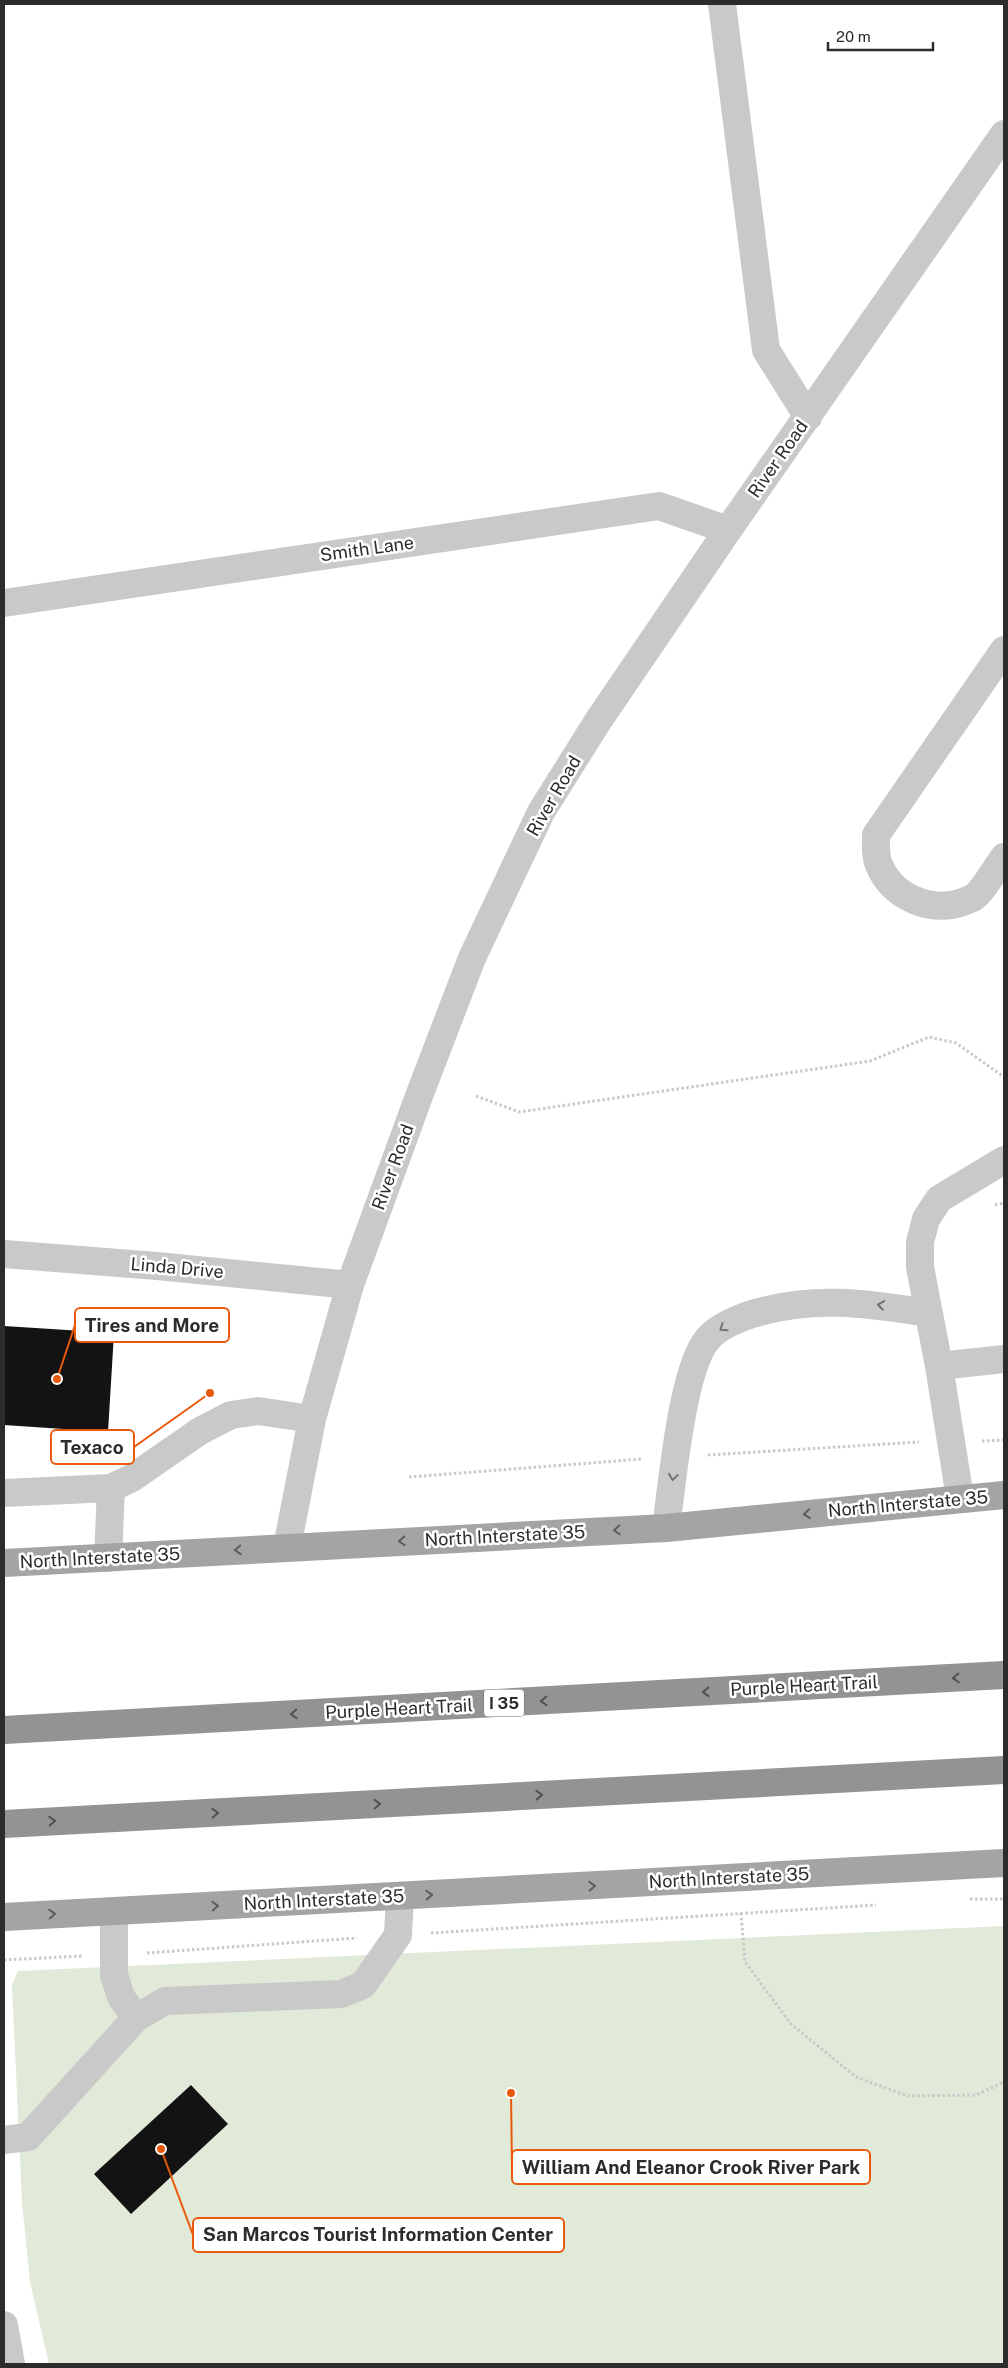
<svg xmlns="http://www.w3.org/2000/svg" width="1008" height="2368" viewBox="0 0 1008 2368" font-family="'Public Sans',sans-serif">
<rect width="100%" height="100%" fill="#fff"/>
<path fill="#e1ead9" d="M1004,1926V2364H49L30,2282L22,2202L12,1985L18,1971Z"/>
<path fill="#131313" d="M4,1326L114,1333L108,1432L4,1425Z
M191,2085L228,2124L131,2214L94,2174Z"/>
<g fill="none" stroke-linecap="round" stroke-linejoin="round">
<path stroke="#c9c9c9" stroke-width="3" stroke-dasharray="2.5 2.5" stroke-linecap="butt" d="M476,1096L519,1112L870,1061L929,1037L956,1043L1004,1077
M995,1205L1004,1203
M982,1441L1004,1440
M708,1455L919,1442
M409,1477L642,1459
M970,1899H1004
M741,1913L745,1962L791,2024L856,2077L908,2096L976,2095L1004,2082
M431,1933L876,1905
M147,1953L357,1938
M4,1960L83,1956"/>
<path stroke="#c9c9c9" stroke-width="28" d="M722,4L766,350L808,417
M4,603L659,506L728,530
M1004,650L876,835C876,845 875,856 879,865C893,898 931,913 963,902C966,900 972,899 974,897C983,891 997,866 1004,857
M4,1254L157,1266L350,1285
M939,1366L1004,1359
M4,1493L111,1488L132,1478L200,1431L231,1415L258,1411L312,1419
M960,1498L939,1366L920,1267V1242L926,1219L939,1199L1004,1160
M666,1528C672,1485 682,1370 707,1340C716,1328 735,1320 749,1315C811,1295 866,1303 929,1313
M287,1547L312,1419L350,1285L419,1096L472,958L541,812L598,721L728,530L1004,134
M108,1558L111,1488
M114,1911V1975L121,1997L136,2018
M4,2140L28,2137L136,2018L165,2001L341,1994L363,1985L398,1935L400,1896
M4,2325L11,2364"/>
<path stroke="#a4a4a4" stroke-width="28" d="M4,1563L666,1528L1004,1495
M4,1917L1004,1863"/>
<path stroke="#939393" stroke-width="28" d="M4,1730L1004,1675
M4,1824L1004,1770"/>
</g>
<defs><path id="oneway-chevron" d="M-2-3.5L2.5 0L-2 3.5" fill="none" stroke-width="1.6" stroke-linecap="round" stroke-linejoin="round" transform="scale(1.25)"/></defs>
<g stroke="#737373">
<use href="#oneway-chevron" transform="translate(881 1305) rotate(-171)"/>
<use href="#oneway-chevron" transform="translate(723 1328) rotate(145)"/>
<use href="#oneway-chevron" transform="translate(673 1477) rotate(98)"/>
</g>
<g stroke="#5c5c5c">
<use href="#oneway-chevron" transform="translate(807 1514) rotate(174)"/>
<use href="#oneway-chevron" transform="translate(617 1530) rotate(177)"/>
<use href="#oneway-chevron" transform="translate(402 1541) rotate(177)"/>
<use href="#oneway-chevron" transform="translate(238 1550) rotate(176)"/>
<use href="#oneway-chevron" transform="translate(592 1886) rotate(-3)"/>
<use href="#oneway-chevron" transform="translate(429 1895) rotate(-3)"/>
<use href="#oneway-chevron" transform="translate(215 1906) rotate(-3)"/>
<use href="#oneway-chevron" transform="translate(52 1914) rotate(-3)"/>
</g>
<g stroke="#505050">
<use href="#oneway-chevron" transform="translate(956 1678) rotate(177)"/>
<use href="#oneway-chevron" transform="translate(706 1692) rotate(177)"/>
<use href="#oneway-chevron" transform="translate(544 1701) rotate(177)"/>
<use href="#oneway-chevron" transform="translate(294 1714) rotate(177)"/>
<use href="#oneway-chevron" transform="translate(539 1795) rotate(-3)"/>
<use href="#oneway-chevron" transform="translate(377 1804) rotate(-3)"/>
<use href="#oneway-chevron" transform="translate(215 1813) rotate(-3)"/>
<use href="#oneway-chevron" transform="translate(52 1821) rotate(-3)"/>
</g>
<g text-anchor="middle" stroke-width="5" stroke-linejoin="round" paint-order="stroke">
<rect fill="#fff" stroke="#6b6b6b" stroke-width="1" x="484" y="1689.5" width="40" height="27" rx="4"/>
<g font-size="16" font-weight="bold" fill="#2c2c2c">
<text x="504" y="1709">I 35</text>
</g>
<g font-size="18" fill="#2c2c2c" stroke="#fff">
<text transform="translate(778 459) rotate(-55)" y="6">River Road</text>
<text transform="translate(367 549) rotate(-8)" y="6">Smith Lane</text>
<text transform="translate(554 796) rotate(-60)" y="6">River Road</text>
<text transform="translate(393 1167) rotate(-70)" y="6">River Road</text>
<text transform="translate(177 1268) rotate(5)" y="6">Linda Drive</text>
<text transform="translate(908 1504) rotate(-5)" y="6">North Interstate 35</text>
<text transform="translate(505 1536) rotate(-3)" y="6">North Interstate 35</text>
<text transform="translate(100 1558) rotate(-3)" y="6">North Interstate 35</text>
<text transform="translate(804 1686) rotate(-3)" y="6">Purple Heart Trail</text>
<text transform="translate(399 1709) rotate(-3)" y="6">Purple Heart Trail</text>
<text transform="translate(729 1878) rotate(-3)" y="6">North Interstate 35</text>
<text transform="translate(324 1900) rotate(-3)" y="6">North Interstate 35</text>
</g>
</g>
<path fill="none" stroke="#e8590c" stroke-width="2" d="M57 1379L75 1325M210 1393L134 1447M511 2093L512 2167M161 2149L193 2235"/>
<g fill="#e8590c" stroke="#fff" stroke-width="2">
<circle cx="57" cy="1379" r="5"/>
<circle cx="210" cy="1393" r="5"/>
<circle cx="511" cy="2093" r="5"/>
<circle cx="161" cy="2149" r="5"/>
</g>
<g fill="#fff" stroke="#e8590c" stroke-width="2">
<rect x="75" y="1308" width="154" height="34" rx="5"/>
<rect x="51" y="1430" width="83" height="34" rx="5"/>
<rect x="512" y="2150" width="358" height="34" rx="5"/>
<rect x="193" y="2218" width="371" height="34" rx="5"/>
</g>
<g font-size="19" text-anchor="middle" font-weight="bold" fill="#2c2c2c">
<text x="152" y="1332">Tires and More</text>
<text x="92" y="1454">Texaco</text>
<text x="691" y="2174">William And Eleanor Crook River Park</text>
<text x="378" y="2241">San Marcos Tourist Information Center</text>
</g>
<rect width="1008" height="2368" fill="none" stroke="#2c2c2c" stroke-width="10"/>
<path d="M828 42v8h105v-8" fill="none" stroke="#2c2c2c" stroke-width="2.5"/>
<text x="836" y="42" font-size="15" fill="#2c2c2c" stroke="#ffffff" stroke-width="4" paint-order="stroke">20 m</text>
</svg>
